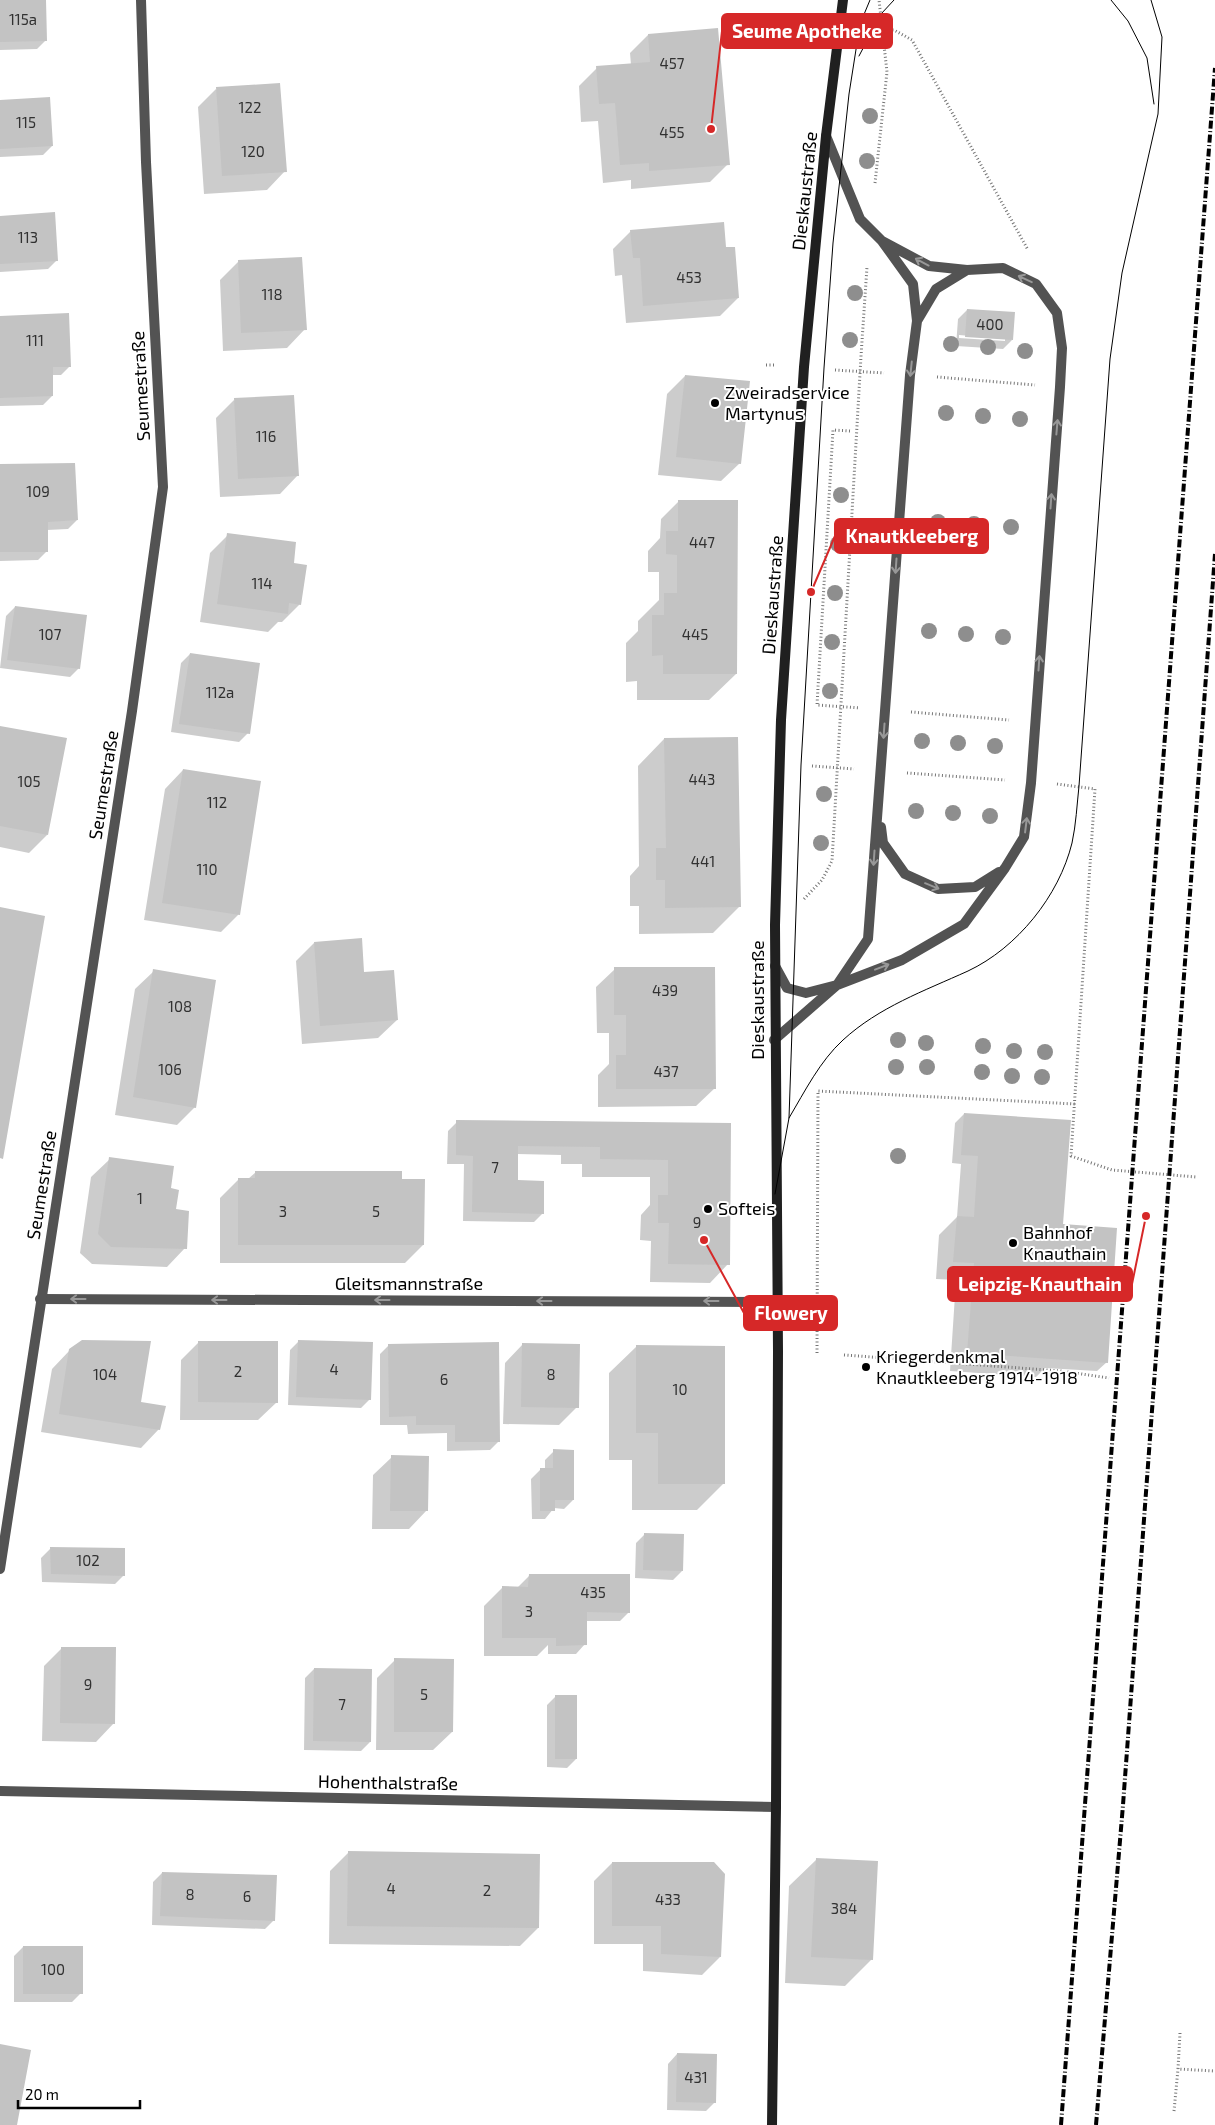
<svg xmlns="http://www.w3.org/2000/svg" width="1215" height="2125" viewBox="0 0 1215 2125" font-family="'Exo 2',sans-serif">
<rect width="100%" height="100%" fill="#fff"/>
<path fill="#0003" fill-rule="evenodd" d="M0,0H45L46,40L37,49L0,50Z
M717,29L728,164L710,182L631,189V180L603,183L598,121L581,122L579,86L597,68L631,65L630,53L648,35Z
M216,89L285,171L267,190L204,194L198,107Z
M0,101L52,146L43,155L0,157Z
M0,217L57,260L48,269L0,272Z
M631,231L725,249L738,298L720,316L626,323L622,275L615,276L613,249Z
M239,261L305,329L287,348L223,351L220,280Z
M967,310L1012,340L1003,349L956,346L958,319ZM959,335L1005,339V341L959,338Z
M0,317L70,366L61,375H52V396L43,405L0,406Z
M685,376L740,463L721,481L658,475L667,394Z
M234,400L298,475L280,494L220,497L216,418Z
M0,466L77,520L68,529L47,530V551L38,560L0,561Z
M679,501L736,674L709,700H637V681L626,682V643L638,631V621L659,600V572H648V551L660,538L661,519Z
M228,535L292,564L300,604L282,622H278L268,632L200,622L210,553Z
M15,607L79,668L70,677L0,668L6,616Z
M190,654L248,733L239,742L171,732L181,663Z
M0,727L47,835L29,853L0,847Z
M664,739L739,907L713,933L639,934V906H630V876L639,866L638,766Z
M183,770L239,914L221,932L144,920L165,789Z
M314,943L363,973L397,1020L378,1038L302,1044L296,961Z
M615,969L715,1088L696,1106L598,1107V1075L609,1064V1033H597L596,987Z
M154,971L195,1107L177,1125L115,1115L135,989Z
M964,1114L1062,1225L1107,1362L1097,1371L1045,1368L1036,1377L950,1371L956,1280L936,1279L939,1235L957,1217L961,1164L952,1163L955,1123Z
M457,1122L730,1125L728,1264L710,1283L650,1282L651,1241L640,1240L641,1215L650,1205V1177H582V1164H561V1155L517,1154L516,1182L543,1213L534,1222L463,1221L464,1164H447L448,1131Z
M110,1159L170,1189L185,1248L167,1267L92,1264L80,1253L91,1177Z
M256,1172L423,1245L405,1263H220V1198L238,1180L248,1179Z
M299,1341L370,1399L361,1408L288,1405L290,1350Z
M199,1342L277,1402L258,1420H180L181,1360Z
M523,1344L577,1407L559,1425L503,1424L505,1363Z
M389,1345L499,1441L490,1450L447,1451V1433L408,1434L407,1425H380V1354Z
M636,1347L724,1483L697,1510H632V1460H609V1373Z
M70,1350L140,1403L159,1429L141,1448L41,1432L52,1369Z
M554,1451L573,1500L564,1509L554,1508L545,1519H532L531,1479L540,1470L545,1469V1460Z
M392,1457L427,1510L409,1529H372L373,1475Z
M645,1534L682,1571L673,1580L635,1578L636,1543Z
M50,1549L124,1575L115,1584L42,1582L41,1558Z
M529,1576L629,1612L620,1621H585V1644L576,1654H548V1645L537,1656H484V1606L503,1587L517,1588Z
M62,1648L114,1723L96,1742L42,1741L44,1666Z
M395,1660L452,1732L433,1750H376L377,1678Z
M314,1669L370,1742L361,1751L304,1750L305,1678Z
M556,1696L576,1759L567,1768L547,1767V1705Z
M348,1853L538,1928L520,1946L329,1944L330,1871Z
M816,1860L872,1959L845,1986L785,1983L789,1886Z
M612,1863L720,1957L702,1975L643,1971V1944H594V1881Z
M162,1873L274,1920L265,1929L152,1925L153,1882Z
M23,1947L81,1993L72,2002H14V1956Z
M677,2054L715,2102L706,2111L667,2110L668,2064Z"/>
<path fill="#c3c3c3" d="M0,0H46L47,41L0,42Z
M718,28L730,165L649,171V163L620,165L615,103L599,104L596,66L650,62L648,34Z
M280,83L287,172L222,176L216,87Z
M50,97L53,146L0,149V100Z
M55,212L58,261L0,264V216Z
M724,222L726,247H735L739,298L643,306L640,258H633L630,230Z
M302,257L307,330L241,333L238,260Z
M967,309L1015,312L1013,340L965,337Z
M69,313L71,367H53V396L0,398V316Z
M685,375L750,381L741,464L676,457Z
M294,395L299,476L238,479L234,398Z
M75,463L78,520L48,522V552H0V464Z
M678,500H738L737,674H663V655L652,656V615H664V593H677V555L666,554V531H678Z
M227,533L296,542L294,563L307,565L301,605L289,603L288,614L217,604Z
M15,606L87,615L80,669L7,660Z
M190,653L260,663L250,734L179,724Z
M0,726L67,738L48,835L0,826Z
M738,737L741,907L665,908V880H656V848H666L664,738Z
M183,769L261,781L240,915L162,903Z
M0,907L45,916L3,1159L0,1158Z
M362,938L364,972L394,970L398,1020L320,1026L314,942Z
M614,967H715L716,1089H616V1055H626V1015H614Z
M153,969L216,980L196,1108L133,1097Z
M964,1113L1071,1120L1063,1224L1117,1228L1108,1363L967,1353L974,1263L953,1262L957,1216L974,1217L978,1156L961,1155Z
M456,1120L731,1123L730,1265L668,1264L669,1223H658V1195H668V1160L600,1159V1147L518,1146V1180L544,1181V1214L472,1212L473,1156L456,1155Z
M109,1157L174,1166L171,1188L179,1190L176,1209L189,1211L187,1249L111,1247L98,1234Z
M255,1171H402V1179H425L424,1245H238V1178H255Z
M82,1340L151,1341L141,1402L166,1406L160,1430L59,1414L69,1349Z
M298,1340L373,1342L371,1400L296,1397Z
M198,1341H278V1403L198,1402Z
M499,1342L500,1442H455V1425H416V1416L389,1417L388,1344Z
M522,1343L580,1344L579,1408L521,1407Z
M636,1345L725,1346V1484H658V1433H636Z
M553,1449L574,1450V1500H555V1511H540V1468H553Z
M391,1455L429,1456L428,1511H390Z
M644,1533L684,1534L683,1571L643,1570Z
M50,1547L125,1548V1576L51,1574Z
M529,1574H630V1613L587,1612V1645L556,1646V1638H502V1586L528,1587Z
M61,1647H116L115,1724L60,1723Z
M394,1658L454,1659L453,1732H394Z
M314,1668L372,1669L371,1742L313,1741Z
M555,1695H577V1759H555Z
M348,1851L540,1854L539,1928L347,1926Z
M816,1858L878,1861L873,1960L811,1957Z
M612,1862H714L725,1874L721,1957L661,1954V1926H612Z
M162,1872L277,1875L275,1921L160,1916Z
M23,1946H83V1994H23Z
M0,2044L31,2050L17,2125H0Z
M677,2053L717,2054L716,2103L676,2102Z"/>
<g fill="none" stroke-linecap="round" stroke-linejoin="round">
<path stroke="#757575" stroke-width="3" stroke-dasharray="1 2.5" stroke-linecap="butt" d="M882,29L894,30L912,40L1028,250
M875,183L887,72L879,0
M766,365H775
M835,370L884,373
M937,377L1035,385
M850,431L833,430L817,705L860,708
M911,712L1009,720
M812,766L854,769
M907,773L1005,780
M1057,784L1095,789L1071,1156L1112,1170L1196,1177
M804,899L822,880L832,861L861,356L867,267
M817,1353L818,1091L1075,1104
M844,1355L1061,1371L1109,1378
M1180,2033L1178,2069L1215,2071
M1174,2111L1178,2069"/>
<path stroke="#535353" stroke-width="10" d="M917,321L936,289L967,270
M881,827L883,843L905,874L938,889L975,887L999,872
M775,966L787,988L806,993L837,985L902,960L964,924L1005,868L1024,837L1031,783L1060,387L1062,348L1057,313L1036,284L1003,268L967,270L929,266L882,241
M774,1040L837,985L868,939L910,375L917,321L913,284L882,241L860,219L826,136"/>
<path stroke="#535353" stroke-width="10" d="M40,1299L777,1302
M0,1791L776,1807"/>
<path stroke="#535353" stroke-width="10" d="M0,1569L132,711L163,487L146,162L141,0"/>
<path stroke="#202020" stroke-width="10" d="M772,2125L776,1807L778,1351L775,925L781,720L804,367L826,136L843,0"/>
<path stroke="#000" stroke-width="1" d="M1111,0L1128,21L1147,58L1154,104
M859,56L881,14L894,0
M789,1118C805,1091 820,1061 843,1040C879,1007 924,991 968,971C1017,948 1059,896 1072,843C1076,825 1077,804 1079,786L1110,359L1122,273L1158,114L1162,37L1151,0
M775,1194L789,1118L801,765L824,368L833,243L849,94L860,24L870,0"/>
<path stroke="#000" stroke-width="4" stroke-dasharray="8 2.5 1 2.5" stroke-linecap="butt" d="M1061,2125L1215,68
M1096,2125L1123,1805L1215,554"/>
</g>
<g fill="#8e8e8e">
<circle cx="870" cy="116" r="8"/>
<circle cx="867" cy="161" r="8"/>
<circle cx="855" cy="293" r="8"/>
<circle cx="850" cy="340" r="8"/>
<circle cx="951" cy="344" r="8"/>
<circle cx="988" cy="347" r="8"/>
<circle cx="1025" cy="351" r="8"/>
<circle cx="946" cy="413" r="8"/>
<circle cx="983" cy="416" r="8"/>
<circle cx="1020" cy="419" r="8"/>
<circle cx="841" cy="495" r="8"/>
<circle cx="938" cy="522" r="8"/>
<circle cx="974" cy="524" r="8"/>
<circle cx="1011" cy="527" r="8"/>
<circle cx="838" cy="544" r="8"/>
<circle cx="835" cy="593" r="8"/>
<circle cx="929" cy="631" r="8"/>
<circle cx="966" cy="634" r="8"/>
<circle cx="1003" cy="637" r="8"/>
<circle cx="832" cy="642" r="8"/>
<circle cx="830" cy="691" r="8"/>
<circle cx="922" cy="741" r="8"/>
<circle cx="958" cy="743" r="8"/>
<circle cx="995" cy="746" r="8"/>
<circle cx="824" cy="794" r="8"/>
<circle cx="916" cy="811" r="8"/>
<circle cx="953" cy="813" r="8"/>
<circle cx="990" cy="816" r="8"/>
<circle cx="821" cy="843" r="8"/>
<circle cx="898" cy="1040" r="8"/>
<circle cx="926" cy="1043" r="8"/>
<circle cx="983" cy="1046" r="8"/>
<circle cx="1014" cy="1051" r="8"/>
<circle cx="1045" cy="1052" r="8"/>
<circle cx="896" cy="1067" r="8"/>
<circle cx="927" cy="1067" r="8"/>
<circle cx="982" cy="1072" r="8"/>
<circle cx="1012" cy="1076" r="8"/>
<circle cx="1042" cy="1077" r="8"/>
<circle cx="898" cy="1156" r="8"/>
</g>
<defs><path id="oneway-shaft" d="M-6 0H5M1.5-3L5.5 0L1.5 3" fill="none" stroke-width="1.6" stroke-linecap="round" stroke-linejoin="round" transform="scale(1.25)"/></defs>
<g stroke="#989898">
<use href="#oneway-shaft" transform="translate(922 262) rotate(-152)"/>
<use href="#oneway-shaft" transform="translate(1025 279) rotate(-155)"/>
<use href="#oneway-shaft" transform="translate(911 369) rotate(96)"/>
<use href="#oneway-shaft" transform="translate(1057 427) rotate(-85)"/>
<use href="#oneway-shaft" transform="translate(1051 501) rotate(-86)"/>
<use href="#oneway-shaft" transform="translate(896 566) rotate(94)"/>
<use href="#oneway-shaft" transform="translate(1039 663) rotate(-86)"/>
<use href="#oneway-shaft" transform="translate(884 731) rotate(94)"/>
<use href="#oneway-shaft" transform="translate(1026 825) rotate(-83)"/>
<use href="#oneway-shaft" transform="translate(874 858) rotate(94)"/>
<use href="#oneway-shaft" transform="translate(932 886) rotate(22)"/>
<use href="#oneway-shaft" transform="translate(882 967) rotate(-21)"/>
<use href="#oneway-shaft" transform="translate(78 1299) rotate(-180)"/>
<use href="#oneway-shaft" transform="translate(219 1300) rotate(-180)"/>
<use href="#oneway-shaft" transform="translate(382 1300) rotate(-180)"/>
<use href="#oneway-shaft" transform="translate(544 1301) rotate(-180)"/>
<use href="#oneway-shaft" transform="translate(711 1301) rotate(-180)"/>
</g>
<g fill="#000" stroke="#fff" stroke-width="2">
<circle cx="715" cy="403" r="5"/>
<circle cx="708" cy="1209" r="5"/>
<circle cx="1013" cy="1243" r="5"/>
<circle cx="866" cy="1367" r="5"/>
</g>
<g text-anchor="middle" stroke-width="4" stroke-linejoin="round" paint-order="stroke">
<g font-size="15" fill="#313131">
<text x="23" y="25">115a</text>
<text x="672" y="69">457</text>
<text x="250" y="113">122</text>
<text x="26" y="128">115</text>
<text x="672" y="138">455</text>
<text x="253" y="157">120</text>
<text x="28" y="243">113</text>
<text x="689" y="283">453</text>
<text x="272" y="300">118</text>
<text x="990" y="330">400</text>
<text x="35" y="346">111</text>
<text x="266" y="442">116</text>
<text x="38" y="497">109</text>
<text x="702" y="548">447</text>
<text x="262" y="589">114</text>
<text x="50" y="640">107</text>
<text x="695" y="640">445</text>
<text x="220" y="698">112a</text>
<text x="702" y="785">443</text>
<text x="29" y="787">105</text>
<text x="217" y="808">112</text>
<text x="703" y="867">441</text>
<text x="207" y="875">110</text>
<text x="665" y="996">439</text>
<text x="180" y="1012">108</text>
<text x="170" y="1075">106</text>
<text x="666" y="1077">437</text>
<text x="495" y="1173">7</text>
<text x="140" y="1204">1</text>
<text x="283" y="1217">3</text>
<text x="376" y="1217">5</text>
<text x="697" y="1228">9</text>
<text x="334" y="1375">4</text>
<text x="238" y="1377">2</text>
<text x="105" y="1380">104</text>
<text x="551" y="1380">8</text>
<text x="444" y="1385">6</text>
<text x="680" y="1395">10</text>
<text x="88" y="1566">102</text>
<text x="593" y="1598">435</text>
<text x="529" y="1617">3</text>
<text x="88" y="1690">9</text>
<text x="424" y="1700">5</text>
<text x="342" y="1710">7</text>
<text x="391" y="1894">4</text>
<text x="487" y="1896">2</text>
<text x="190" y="1900">8</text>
<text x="247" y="1902">6</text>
<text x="668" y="1905">433</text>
<text x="844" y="1914">384</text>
<text x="53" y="1975">100</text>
<text x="696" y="2083">431</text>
</g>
<g font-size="18" fill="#000" stroke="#fff">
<text transform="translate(805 191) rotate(-84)" y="6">Dieskaustraße</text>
<text transform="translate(141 386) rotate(-93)" y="6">Seumestraße</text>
<text transform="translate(773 595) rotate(-86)" y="6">Dieskaustraße</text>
<text transform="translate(104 785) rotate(-81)" y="6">Seumestraße</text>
<text transform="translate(758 1000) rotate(-90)" y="6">Dieskaustraße</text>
<text transform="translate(42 1185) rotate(-81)" y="6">Seumestraße</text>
<text x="409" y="1290">Gleitsmannstraße</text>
<text transform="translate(388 1783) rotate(1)" y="6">Hohenthalstraße</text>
</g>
<g font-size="18" fill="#000" stroke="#fff" text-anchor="start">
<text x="725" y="399">Zweiradservice<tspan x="725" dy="21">Martynus</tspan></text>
<text x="718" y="1215">Softeis</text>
<text x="1023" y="1239">Bahnhof<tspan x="1023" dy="21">Knauthain</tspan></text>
<text x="876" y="1363">Kriegerdenkmal<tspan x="876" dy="21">Knautkleeberg 1914-1918</tspan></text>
</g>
</g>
<path fill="none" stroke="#d62828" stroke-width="2" d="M711 129L722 31M811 592L835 536M1146 1216L1132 1284M704 1240L744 1313"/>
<g fill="#d62828" stroke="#fff" stroke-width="2">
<circle cx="711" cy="129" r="5"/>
<circle cx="811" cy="592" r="5"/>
<circle cx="1146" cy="1216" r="5"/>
<circle cx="704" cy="1240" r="5"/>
</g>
<g fill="#d62828" stroke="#d62828" stroke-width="2">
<rect x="722" y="14" width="170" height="34" rx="5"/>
<rect x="835" y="519" width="153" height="34" rx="5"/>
<rect x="948" y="1267" width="184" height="34" rx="5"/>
<rect x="744" y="1296" width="93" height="34" rx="5"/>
</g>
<g font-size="19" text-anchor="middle" font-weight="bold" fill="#fff">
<text x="807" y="38">Seume Apotheke</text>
<text x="912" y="543">Knautkleeberg</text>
<text x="1040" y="1291">Leipzig-Knauthain</text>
<text x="791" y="1320">Flowery</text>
</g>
<path d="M18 2100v8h122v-8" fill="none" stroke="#000000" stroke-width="2.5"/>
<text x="25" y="2100" font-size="15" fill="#000000" stroke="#ffffff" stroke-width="4" paint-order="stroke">20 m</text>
</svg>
